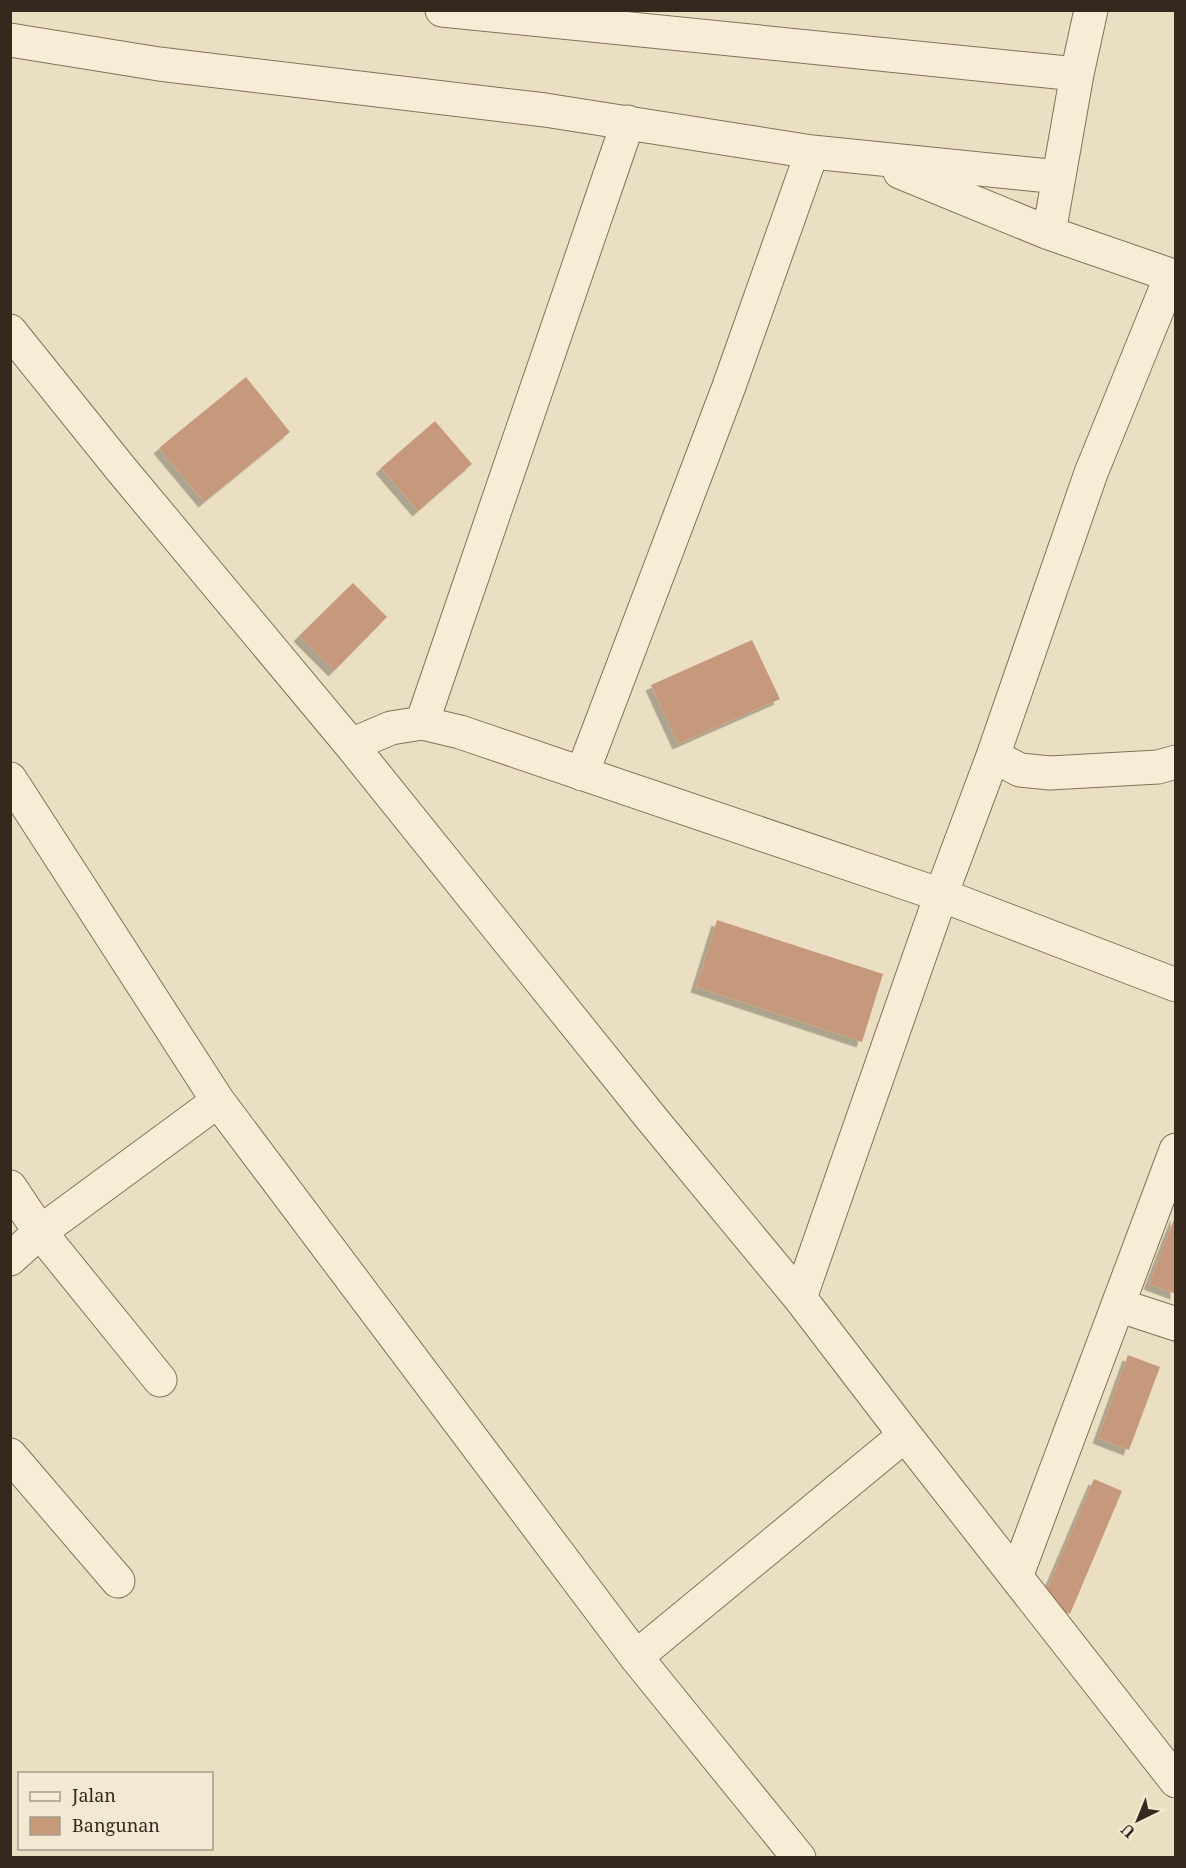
<svg xmlns="http://www.w3.org/2000/svg" width="1186" height="1868" viewBox="0 0 1186 1868" font-family="'Noto Serif',serif">
<defs>
<filter id="shadow"><feDropShadow dx="-5.5" dy="5.5" stdDeviation="0" flood-color="#0004"/></filter>
</defs>
<rect width="100%" height="100%" fill="#ebdfc3"/>
<path fill="#c7997b" filter="url(#shadow)" d="M246,377L290,432L204,502L159,448Z
M435,421L472,464L418,511L381,468Z
M353,583L387,617L334,671L299,636Z
M752,640L780,699L678,744L651,685Z
M717,920L883,974L862,1042L696,987Z
M1176,1214V1294L1149,1284Z
M1128,1355L1160,1367L1129,1450L1098,1438Z
M1094,1479L1122,1491L1070,1614L1042,1601Z"/>
<g fill="none" stroke-linecap="round" stroke-linejoin="round">
<g stroke="#85705b" stroke-width="35">
<path id="minor" d="M442,10L1077,74
M10,40L159,64L545,110L812,152L1059,177
M900,172L1049,233L1176,277
M1049,233L1077,74L1091,10
M10,331L121,469L351,745L652,1119L800,1298L905,1435L1176,1781
M422,723L628,122
M351,745L391,728L422,723L460,732L941,895L1176,985
M993,756L1020,770L1050,773L1158,767L1176,762
M582,774L728,389L812,152
M10,779L218,1101L636,1657L799,1858
M10,1187L40,1232L160,1380
M10,1259L40,1232L218,1101
M800,1298L941,895L993,756L1091,473L1171,276
M1118,1305L1176,1324
M10,1455L118,1581
M1016,1577L1176,1150
M636,1657L905,1435"/>
</g>
<use href="#minor" stroke="#f7ecd6" stroke-width="33"/>
</g>
<rect width="1186" height="1868" fill="none" stroke="#35291e" stroke-width="24"/>
<rect x="18" y="1772" width="195" height="78" fill="#f3e9d2" stroke="#a79c8a" stroke-width="1.5"/>
<rect x="30" y="1792" width="30" height="9" fill="#f7ecd6" stroke="#a79c8a" stroke-width="1.5"/>
<text x="72" y="1802" font-size="18" fill="#35291e">Jalan</text>
<rect x="30" y="1817" width="30" height="18" fill="#c7997b" stroke="#a79c8a" stroke-width="1.5"/>
<text x="72" y="1832" font-size="18" fill="#35291e">Bangunan</text>
<g transform="translate(1138 1820) rotate(223)" stroke="#f3e9d2" stroke-width="4.5" paint-order="stroke">
<path d="M0-4.5L10 22L0 15L-10 22Z" fill="#35291e"/>
<text y="-9" font-size="16" font-weight="bold" text-anchor="middle" fill="#35291e">U</text>
</g>
</svg>
